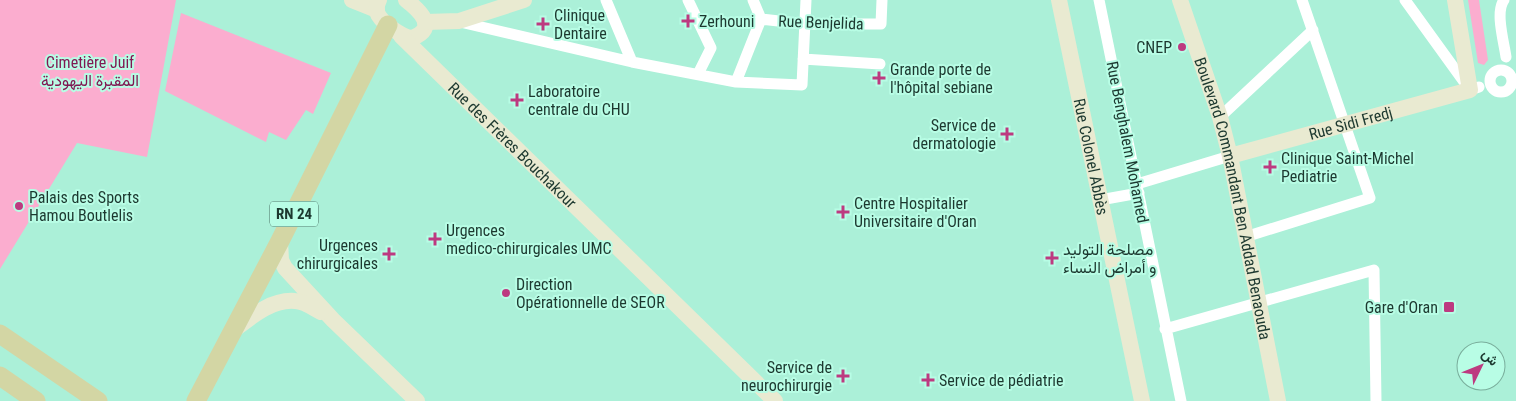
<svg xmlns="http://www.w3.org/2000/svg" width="1516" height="401" viewBox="0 0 1516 401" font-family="'Roboto Condensed',Vazirmatn,sans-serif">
<rect width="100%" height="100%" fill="#abf0d8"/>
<path fill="#fbadcf" d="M0,0H176L147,157L77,143L0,269Z
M1468,0H1479L1488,60L1484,65L1478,63Z
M181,13L331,73L313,114L306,110L286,140L269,132L266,142L165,91Z"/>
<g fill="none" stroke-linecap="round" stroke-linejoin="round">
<path stroke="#fff" stroke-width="11" d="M606,0L632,62
M688,0L711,48L698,74
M1099,0L1181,401
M1405,0L1470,90L1479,87
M1504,0C1495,12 1504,42 1506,57
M761,19L805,24H881L882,0
M460,22L632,62L736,82L802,85L806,0
M803,59L880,64
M1490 81a11 11 0 1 1 22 0a11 11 0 1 1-22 0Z
M736,82L761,19L753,0
M1220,117L1313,30
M1137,184L1230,156
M1100,200L1139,193
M1245,237L1370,198L1302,0
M1165,329L1374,270L1376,401"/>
<g stroke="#e9ead1" stroke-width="16">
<path d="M352,0L377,10"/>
<path d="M379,0C377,4 376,8 377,12C380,22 402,37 412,38C439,28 419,10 406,0"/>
<path id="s1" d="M1059,0L1142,401"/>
<path id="s2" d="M1180,0L1220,117L1230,156L1278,401"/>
<path d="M425,22L459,21L524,0"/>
<path id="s3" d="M401,36L775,401"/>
<path id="s4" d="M1230,156L1470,90L1455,0"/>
<path d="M280,241L281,260L285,268L333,320L417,401"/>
<path d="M234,330C252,316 272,299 295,301C304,301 313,308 321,312"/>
</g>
<path stroke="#d3d6a4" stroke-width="19" d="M0,334L98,401
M0,376L36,401
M196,401L280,241L388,25"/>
</g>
<g fill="#bd3a80" stroke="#b8fde5" stroke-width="2">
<path d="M685.5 13.5h5v5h5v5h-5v5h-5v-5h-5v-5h5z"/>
<path d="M540.5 16.5h5v5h5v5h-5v5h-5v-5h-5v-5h5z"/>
<circle cx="1182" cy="47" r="5"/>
<path d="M876.5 70.5h5v5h5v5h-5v5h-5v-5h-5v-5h5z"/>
<path d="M514.5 92.5h5v5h5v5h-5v5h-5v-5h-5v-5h5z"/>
<path d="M1004.5 126.5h5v5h5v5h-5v5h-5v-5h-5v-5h5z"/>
<path d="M1267.5 159.5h5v5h5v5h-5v5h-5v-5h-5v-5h5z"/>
<circle cx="19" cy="206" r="5"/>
<path d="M840.5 204.5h5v5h5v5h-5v5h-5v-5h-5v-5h5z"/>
<path d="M432.5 231.5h5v5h5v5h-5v5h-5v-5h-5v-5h5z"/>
<path d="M386.5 246.5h5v5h5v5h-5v5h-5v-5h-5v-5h5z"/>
<path d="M1049.5 250.5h5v5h5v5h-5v5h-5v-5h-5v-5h5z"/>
<circle cx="506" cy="293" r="5"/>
<rect x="1443" y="301" width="12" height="12" rx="2.5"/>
<path d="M840.5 368.5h5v5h5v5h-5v5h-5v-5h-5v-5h5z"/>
<path d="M925.5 372.5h5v5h5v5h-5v5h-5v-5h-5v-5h5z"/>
</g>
<g text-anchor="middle" stroke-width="4" stroke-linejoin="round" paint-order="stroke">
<rect fill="#b8fde5" stroke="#4b7366" stroke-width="1" x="270" y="201.5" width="48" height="25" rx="4"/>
<g font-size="15" font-weight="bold" fill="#1c382f">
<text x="294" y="219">RN 24</text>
</g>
<g font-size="16" fill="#1c382f" stroke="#b8fde5" text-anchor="start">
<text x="554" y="21">Clinique<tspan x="554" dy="18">Dentaire</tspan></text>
<text x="699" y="27">Zerhouni</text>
<text x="1172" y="53" text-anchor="end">CNEP</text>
<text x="890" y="75">Grande porte de<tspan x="890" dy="18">l'hôpital sebiane</tspan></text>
<text x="528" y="97">Laboratoire<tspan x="528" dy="18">centrale du CHU</tspan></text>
<text x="996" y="131" text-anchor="end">Service de<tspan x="996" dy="18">dermatologie</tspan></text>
<text x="1281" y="164">Clinique Saint-Michel<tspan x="1281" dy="18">Pediatrie</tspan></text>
<text x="29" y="203">Palais des Sports<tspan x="29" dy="18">Hamou Boutlelis</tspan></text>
<text x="854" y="209">Centre Hospitalier<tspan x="854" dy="18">Universitaire d'Oran</tspan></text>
<text x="446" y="236">Urgences<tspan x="446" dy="18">medico-chirurgicales UMC</tspan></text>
<text x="378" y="251" text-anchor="end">Urgences<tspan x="378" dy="18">chirurgicales</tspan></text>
<text x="1063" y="255">مصلحة التوليد<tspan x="1063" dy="18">و أمراض النساء</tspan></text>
<text x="516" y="290">Direction<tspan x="516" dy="18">Opérationnelle de SEOR</tspan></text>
<text x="1438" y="313" text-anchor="end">Gare d'Oran</text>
<text x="832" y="373" text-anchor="end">Service de<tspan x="832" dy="18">neurochirurgie</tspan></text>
<text x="939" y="386">Service de pédiatrie</text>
</g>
<g font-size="16" fill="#1c382f" stroke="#b8fde5">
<text transform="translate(821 22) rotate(2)" y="6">Rue Benjelida</text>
<text dy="6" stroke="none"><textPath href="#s4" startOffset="125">Rue Sidi Fredj</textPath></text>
<text transform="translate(1128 142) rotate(79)" y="6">Rue Benghalem Mohamed</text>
<text dy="6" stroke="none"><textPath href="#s3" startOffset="156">Rue des Frères Bouchakour</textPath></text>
<text dy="6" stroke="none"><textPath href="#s1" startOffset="160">Rue Colonel Abbès</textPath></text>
<text dy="6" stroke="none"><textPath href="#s2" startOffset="206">Boulevard Commandant Ben Addad Benaouda</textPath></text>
</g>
<g font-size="16" fill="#801852" stroke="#b8fde5">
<text x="90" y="68">Cimetière Juif<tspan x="90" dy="18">المقبرة اليهودية</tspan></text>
</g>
</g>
<g transform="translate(1481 366) rotate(47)"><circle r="24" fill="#b8fde5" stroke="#7aae9c"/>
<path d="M0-4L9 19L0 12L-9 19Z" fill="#bd3a80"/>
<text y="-8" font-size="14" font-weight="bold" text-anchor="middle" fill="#1c382f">ش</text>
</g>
</svg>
